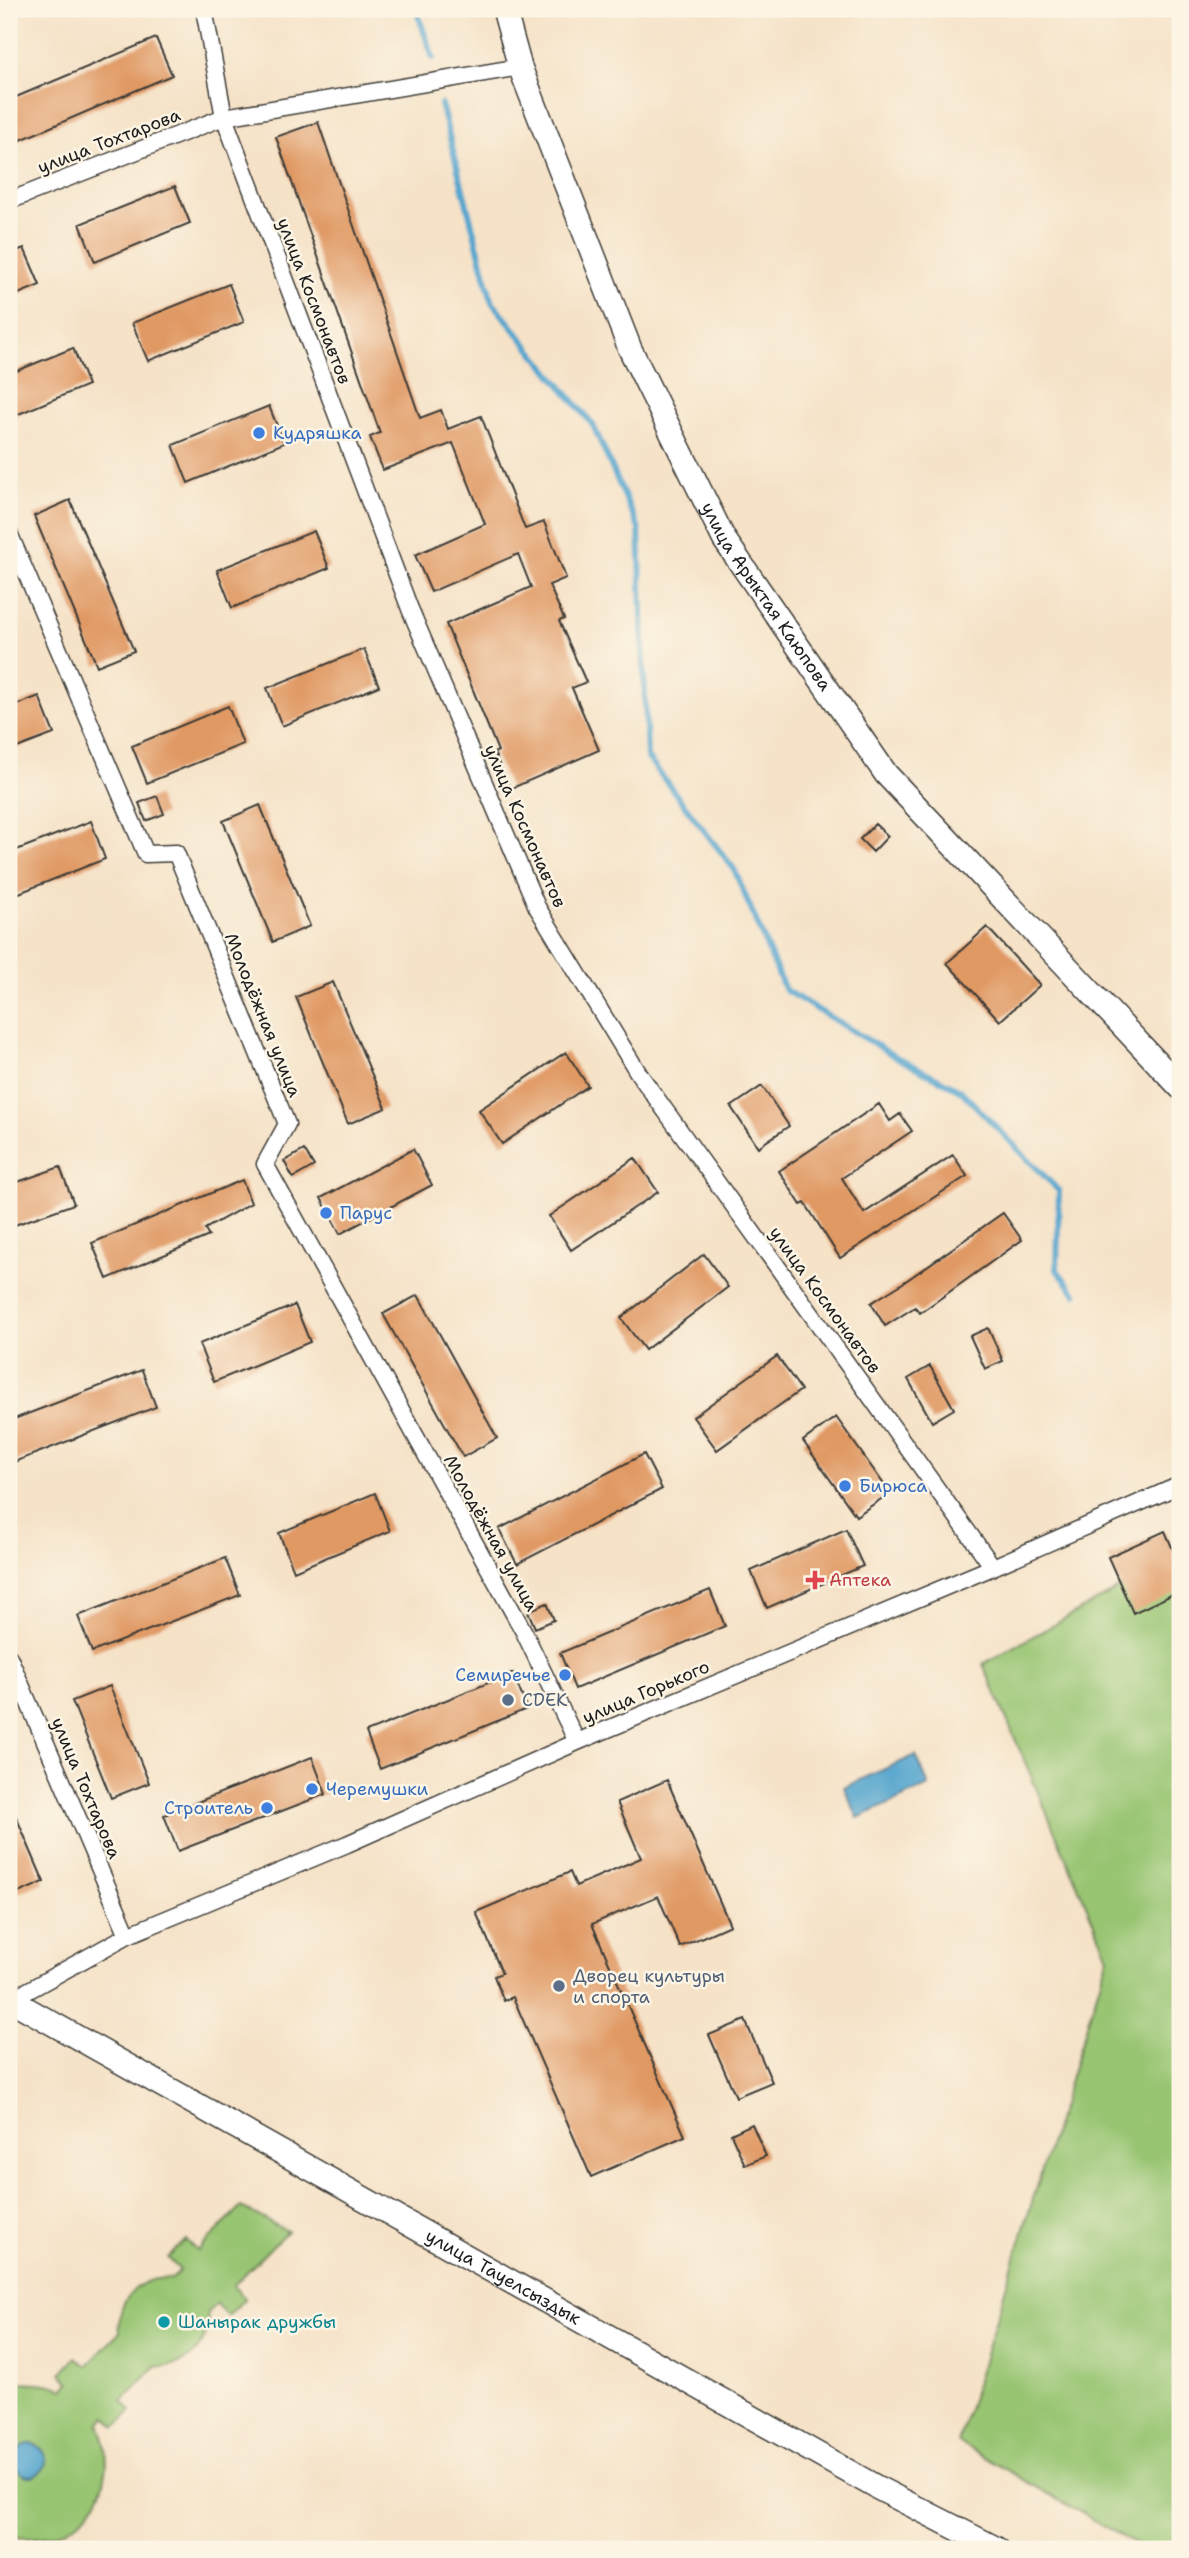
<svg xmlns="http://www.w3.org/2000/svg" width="1189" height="2558" viewBox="0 0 1189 2558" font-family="'Shantell Sans',sans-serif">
<rect width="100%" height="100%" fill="#fcf5e5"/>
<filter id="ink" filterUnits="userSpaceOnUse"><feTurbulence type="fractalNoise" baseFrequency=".0143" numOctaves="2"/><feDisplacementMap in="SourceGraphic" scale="14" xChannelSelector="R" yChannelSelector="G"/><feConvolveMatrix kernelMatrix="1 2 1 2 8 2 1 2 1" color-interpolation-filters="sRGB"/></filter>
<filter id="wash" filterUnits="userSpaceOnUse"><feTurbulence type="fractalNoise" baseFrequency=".00686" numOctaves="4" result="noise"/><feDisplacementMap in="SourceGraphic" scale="28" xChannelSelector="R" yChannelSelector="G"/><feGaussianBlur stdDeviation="1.57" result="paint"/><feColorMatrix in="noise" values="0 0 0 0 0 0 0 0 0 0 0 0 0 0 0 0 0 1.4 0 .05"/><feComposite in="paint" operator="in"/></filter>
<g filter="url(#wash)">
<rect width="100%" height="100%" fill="#f5e2c7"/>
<path fill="#98c572" stroke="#5a7047" stroke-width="2" d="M1180,1555V2549H1144L958,2442L1108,1956L983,1664Z
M241,2207L287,2231L233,2286L245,2298L228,2316L216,2304L207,2313C211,2345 188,2369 156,2366L122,2401L131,2411L116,2427L106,2417L99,2424C126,2489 79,2550 9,2536V2384C29,2381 45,2382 64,2389L70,2383L61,2373L76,2357L87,2366L120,2332C116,2299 140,2275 172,2279L180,2270L168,2258L186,2240L198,2251Z"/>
<path fill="#54a5ce" stroke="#386075" stroke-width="2" d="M916,1755L929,1786L858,1818L844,1787Z
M14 2460a16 16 0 1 1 32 0a16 16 0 1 1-32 0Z"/>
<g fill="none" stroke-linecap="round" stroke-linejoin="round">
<path stroke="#54a5ce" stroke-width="6" d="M416,9L433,58
M441,104L492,302L593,425L639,529L647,757L734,869L785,990L896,1057L960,1090L1059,1191L1057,1270L1076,1294"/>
</g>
<g id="blocks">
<path fill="#e09964" d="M156,38L172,75L9,145V100Z
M318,122L420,418L441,410L448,429L481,416L525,529L544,522L566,578L549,585L564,619L559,621L586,682L572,688L599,750L510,789L494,753L498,751L446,624L531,587L518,554L431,592L415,555L485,524L453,443L383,470L370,437L380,433L276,137Z
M175,186L190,223L95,262L80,224Z
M24,248L40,285L9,298V254Z
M229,284L244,322L148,361L132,323Z
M73,348L88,385L9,418V374Z
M269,406L284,443L188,483L173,445Z
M70,500L134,651L97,666L34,516Z
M314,531L329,568L232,608L217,570Z
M364,649L379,686L282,726L267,688Z
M39,696L54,734L9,751V708Z
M228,706L243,744L147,783L132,746Z
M157,796L164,814L146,821L139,803Z
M260,805L310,926L273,942L223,821Z
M91,821L105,859L9,897V853Z
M875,824L888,836L873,852L860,839Z
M987,927L1040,985L1000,1021L947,963Z
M333,982L386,1108L348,1124L296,997Z
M566,1052L588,1086L502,1144L479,1110Z
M762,1086L789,1126L758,1147L731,1107Z
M879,1104L890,1121L900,1114L912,1131L842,1178L864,1213L953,1155L967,1176L840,1258L805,1203L801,1205L779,1171Z
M413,1149L432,1185L340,1234L321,1198Z
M304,1150L314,1166L293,1178L284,1161Z
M635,1158L658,1192L571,1250L549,1216Z
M60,1167L74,1204L9,1227V1185Z
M242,1180L251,1203L205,1229L209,1236L107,1279L92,1243Z
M1003,1213L1022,1240L920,1313L915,1307L885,1326L871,1303L900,1285Z
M704,1254L728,1287L645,1350L621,1318Z
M418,1295L497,1438L463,1457L383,1314Z
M295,1305L310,1342L214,1382L199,1344Z
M988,1328L1003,1361L985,1369L970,1336Z
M777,1356L801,1390L717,1450L693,1417Z
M930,1366L954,1409L932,1422L908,1379Z
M142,1370L156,1407L9,1464V1421Z
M836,1417L890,1493L856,1516L803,1441Z
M644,1454L662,1489L517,1564L499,1529Z
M375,1493L390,1531L294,1571L279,1533Z
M846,1529L863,1566L767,1608L751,1571Z
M1165,1531L1180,1566V1591L1133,1613L1108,1557Z
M225,1558L240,1595L92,1652L78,1616Z
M710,1590L725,1626L575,1689L560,1653Z
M547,1603L554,1620L535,1628L528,1611Z
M513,1673L527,1709L380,1769L366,1732Z
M110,1686L149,1783L111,1798L72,1701Z
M312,1757L326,1794L178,1851L164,1815Z
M667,1780L730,1925L680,1947L658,1896L592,1924L685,2136L591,2177L513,1997L504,2001L494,1976L502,1973L476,1912L570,1872L576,1886L641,1858L617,1802Z
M9,1800L44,1882L9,1897Z
M745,2020L772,2082L736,2097L709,2035Z
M752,2124L766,2156L745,2165L731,2134Z"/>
</g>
</g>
<g filter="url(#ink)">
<use href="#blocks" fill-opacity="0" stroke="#3d3a36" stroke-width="2"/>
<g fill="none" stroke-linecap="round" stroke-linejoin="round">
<g stroke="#3d3a36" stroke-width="19">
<path id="street" d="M204,9L224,117L410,609L537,907L639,1074L993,1567
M9,201L224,117L520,67
M9,533L146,854L176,853L287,1124L265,1164L524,1632L577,1742
M9,1657L128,1935
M11,2000L128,1935L347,1844L577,1742L993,1567L1180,1485"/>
</g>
<g stroke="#3d3a36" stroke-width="26">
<g id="secondary">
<path id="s1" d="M504,9L520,67L630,349L724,539L886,774L1180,1087"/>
<path id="s2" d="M9,1999L876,2487L997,2549"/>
</g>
</g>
<use href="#street" stroke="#fff" stroke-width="16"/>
<use href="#secondary" stroke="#fff" stroke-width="23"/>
</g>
</g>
<g fill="#3f7fe0" stroke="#fcf5e5" stroke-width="2.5">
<circle cx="259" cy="433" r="7"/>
<circle cx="326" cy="1213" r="7"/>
<circle cx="845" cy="1486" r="7"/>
<circle cx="565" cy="1675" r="7"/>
<circle cx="312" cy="1789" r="7"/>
<circle cx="267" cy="1808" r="7"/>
</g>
<path fill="#e0444e" stroke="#fcf5e5" stroke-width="2.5" d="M811.5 1569.5h7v7h7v7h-7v7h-7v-7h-7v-7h7z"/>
<g fill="#5c6f8a" stroke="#fcf5e5" stroke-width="2.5">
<circle cx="508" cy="1700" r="7"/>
<circle cx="559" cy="1986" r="7"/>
</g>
<circle fill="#0f9aa8" stroke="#fcf5e5" stroke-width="2.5" cx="164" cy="2322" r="7"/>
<g text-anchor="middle" stroke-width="5" stroke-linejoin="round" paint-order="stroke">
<g font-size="18" fill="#1c1c1c" stroke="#fcf5e5">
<text transform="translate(109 141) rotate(-21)" y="6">улица Тохтарова</text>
<text transform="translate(314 301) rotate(69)" y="6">улица Космонавтов</text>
<text dy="6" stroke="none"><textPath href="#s1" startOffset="646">улица Арыктая Каюпова</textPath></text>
<text transform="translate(525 826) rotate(66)" y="6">улица Космонавтов</text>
<text transform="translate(263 1015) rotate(68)" y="6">Молодёжная улица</text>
<text transform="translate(825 1300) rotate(54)" y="6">улица Космонавтов</text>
<text transform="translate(491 1533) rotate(61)" y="6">Молодёжная улица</text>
<text transform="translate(646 1692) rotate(-23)" y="6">улица Горького</text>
<text transform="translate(86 1788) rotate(67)" y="6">улица Тохтарова</text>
<text dy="6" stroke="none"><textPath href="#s2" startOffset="567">улица Тауелсыздык</textPath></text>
</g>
<g font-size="18" fill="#366cbe" stroke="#fcf5e5" text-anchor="start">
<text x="273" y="439">Кудряшка</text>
<text x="340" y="1219">Парус</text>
<text x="859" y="1492">Бирюса</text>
<text x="551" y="1681" text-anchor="end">Семиречье</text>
<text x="326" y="1795">Черемушки</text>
<text x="253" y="1814" text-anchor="end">Строитель</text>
</g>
<g font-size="18" fill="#be3a42" stroke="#fcf5e5" text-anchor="start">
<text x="829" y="1586">Аптека</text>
</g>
<g font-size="18" fill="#4e5e75" stroke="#fcf5e5" text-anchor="start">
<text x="522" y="1706">CDEK</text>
<text x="573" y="1982">Дворец культуры<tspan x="573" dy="21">и спорта</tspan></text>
</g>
<g font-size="18" fill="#0d838f" stroke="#fcf5e5" text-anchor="start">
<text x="178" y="2328">Шанырак дружбы</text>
</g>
</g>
<rect width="1189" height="2558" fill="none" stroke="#fcf5e5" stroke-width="35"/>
</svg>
